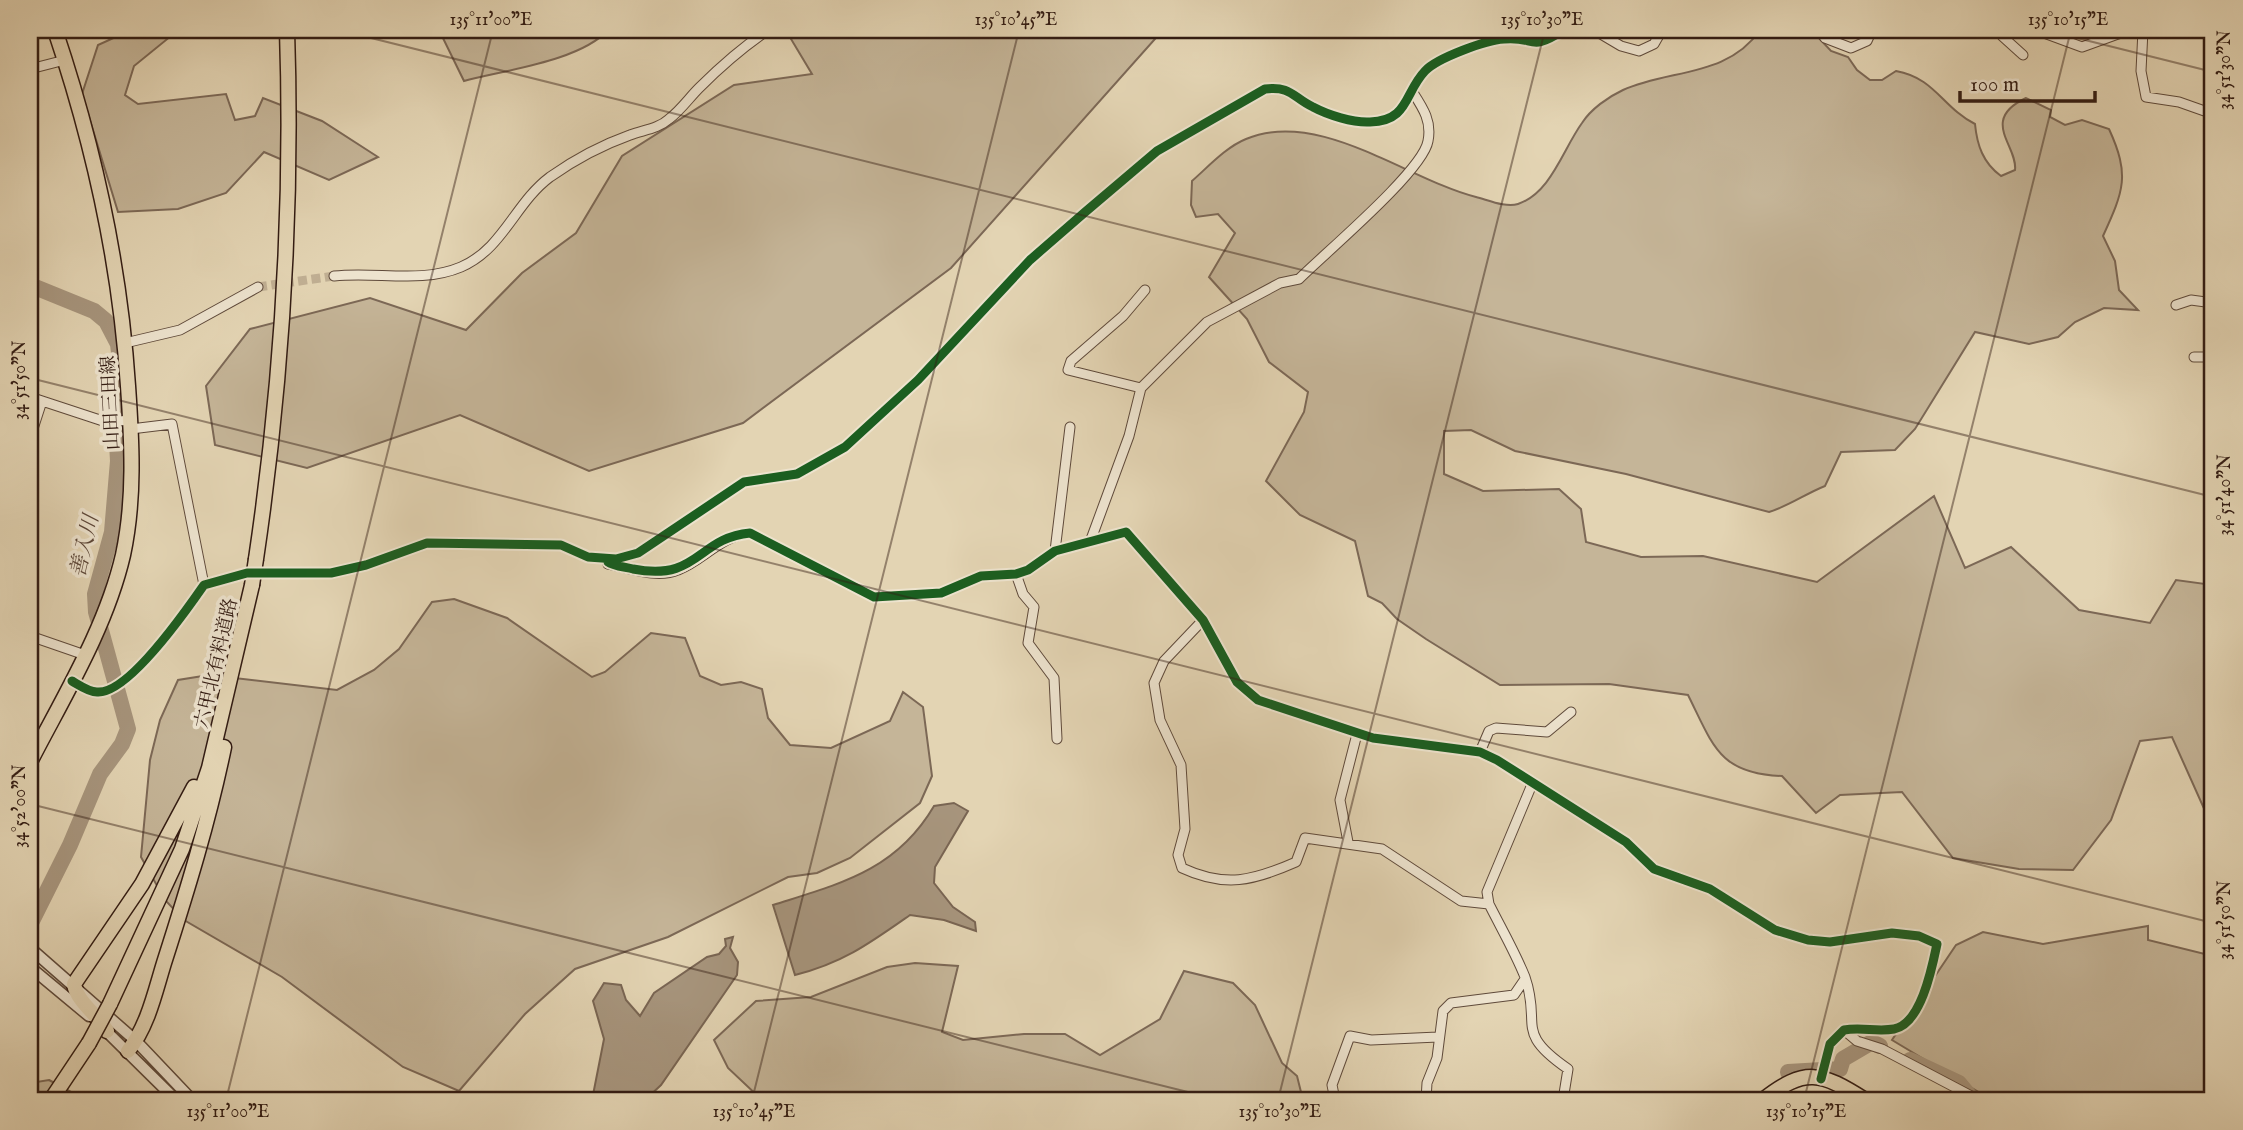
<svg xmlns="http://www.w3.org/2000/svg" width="2243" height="1130" viewBox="0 0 2243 1130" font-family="'IM FELL English','Noto Serif JP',serif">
<rect width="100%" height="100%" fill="#e3d4b3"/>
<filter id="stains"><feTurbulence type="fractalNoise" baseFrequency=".00286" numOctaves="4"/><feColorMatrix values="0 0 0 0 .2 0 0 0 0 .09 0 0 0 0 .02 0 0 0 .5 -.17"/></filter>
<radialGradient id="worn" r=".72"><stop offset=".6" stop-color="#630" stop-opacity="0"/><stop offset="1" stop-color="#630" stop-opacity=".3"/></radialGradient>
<path fill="#c5b598" stroke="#7c6856" stroke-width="2" d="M131,30H152L171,36L134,66L125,95L138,104L226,94L235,120L255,116L263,98L322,121L378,157L329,180L264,152L226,193L178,209L118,212L82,94L98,45Z
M439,30H608C580,61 505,70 464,81Z
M792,30H1163L951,268L743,423L589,471L460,415L307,468L215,445L206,386L250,329L370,298L466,330L522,273L576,233L622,156L734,85L812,74L788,34Z
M1760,30H1819L1815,34L1831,51L1848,57L1857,70L1870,80H1882L1896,71C1935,78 1942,107 1975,124C1977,145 1983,163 2001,176L2015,170C2018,146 1979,120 2026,98L2051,110L2050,117L2065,125L2082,120L2109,129C2130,175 2124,190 2103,236L2115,261L2119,290L2138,310L2104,308L2075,322L2058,337L2029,344L1975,332L1915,429L1895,450L1841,452L1825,486C1805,494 1789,506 1769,512L1626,474L1515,451L1471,430L1444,431V474L1483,491L1559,489L1581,509L1586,542L1641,557L1703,556L1817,582L1934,496L1965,568L2011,547L2079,610L2150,623L2176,580L2213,585V822H2210L2172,737L2140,741L2111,820L2073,870L2019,869L1953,858L1902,792L1840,795L1816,813L1782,776C1719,774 1713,745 1688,695L1609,684L1500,685L1426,639L1397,619L1382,603L1368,596L1355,541L1300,515L1266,481L1304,412L1308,392L1269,362L1247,319L1209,277L1235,233L1218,214L1196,217L1191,205L1192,181C1208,167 1226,147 1246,139C1319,108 1408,180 1476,197C1488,200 1506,208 1518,204C1551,193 1563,149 1582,123C1591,109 1608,97 1623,90C1670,69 1728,77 1760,30Z
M454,599L507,618L592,677L605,672L651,633L685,638L700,676L721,685L741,682L762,689L768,718L790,745L831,748L890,721L903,692L923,707L932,776L920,803L850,858L817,873L788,877L668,937L575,969L525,1014L459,1091L403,1067L282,977L184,920L165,900L141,857L150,760L160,720L178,680L209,675L337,690L374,670L399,649L432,602Z
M2148,926V940L2213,956V1100H1992L1892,1040L1956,945L1983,932L2043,944Z
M915,963L958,966L942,1032L963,1040L1024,1034H1065L1100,1055L1160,1019L1184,971L1233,983L1255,1005L1282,1063L1297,1076L1303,1100H762L728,1068L714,1040L756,1001L811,997L887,967Z
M49,1080L84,1099L83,1100H30V1083Z"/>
<path fill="#a7957d" stroke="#796553" stroke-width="2" d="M954,803L968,811L935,867L934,883L953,907L975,922L976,931L944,920L910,915C870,943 843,963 795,975L773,905C839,884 896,871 934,806Z
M733,937L730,948L738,962L737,975L661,1085L645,1100H592L604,1039L593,1001L604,983L621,985L626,1000L640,1016L654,993L707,957L719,954L726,946L725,939Z"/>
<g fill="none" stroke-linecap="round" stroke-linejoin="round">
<path stroke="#a7957d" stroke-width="16" d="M30,285L94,311L106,321L118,344L120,361L114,388L118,461L112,532L95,594L96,612L128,729L122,744L100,774L70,845L30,925
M1910,1060L1959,1083L1973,1100
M1788,1072L1840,1069L1843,1059L1872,1042L1880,1046"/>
<path stroke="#c0af93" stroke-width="9" stroke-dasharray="9 4.5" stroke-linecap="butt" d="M258,287L334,276"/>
<g stroke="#5f4a3b" stroke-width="11">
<path id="minor" d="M1594,30L1621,46L1639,51L1654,44L1662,30
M1819,30L1825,38L1851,48L1867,41L1872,30
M2143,30L2141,71L2146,97L2179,102L2213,114
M2023,55L2002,36L2003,32L2044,33L2082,47L2129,30
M30,69L65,60
M334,276C376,271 421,284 461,267C503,249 515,203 550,177C574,160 602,145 630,135C643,130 658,129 669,119C680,111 689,98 699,88C720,67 743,47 768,30
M2176,305L2191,300L2213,303
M125,343L180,330L258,287
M2194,357H2213
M1141,388L1068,370L1071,361L1123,316L1145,290
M30,397L106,422L131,420
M131,429L172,424L204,585
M30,438L42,401
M1090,542L1129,436L1141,388L1207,322L1280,283L1299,279C1325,253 1423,171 1428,141C1432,121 1423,108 1412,91
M1055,551L1070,427
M608,558V564C629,568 657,579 678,570C704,560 720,536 750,533L874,597L941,593L981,576L1016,574L1028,570L1055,551L1126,532L1203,620L1237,682L1258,700L1373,738L1480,752L1497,760L1626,842L1654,869L1710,889L1775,930L1808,940L1830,942L1892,933L1919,936L1937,944C1932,968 1921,1024 1894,1029C1878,1032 1861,1027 1844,1030L1830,1044L1821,1079
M1016,574L1023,594L1034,607L1028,643L1054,678L1057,739
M1203,620L1164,661L1154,683L1160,720L1181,765L1185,829L1178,855L1182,868C1225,888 1253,881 1296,862L1305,838L1382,849L1461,901L1489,904
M30,636L85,655
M72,681C79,685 89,692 97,692C128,695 188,608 204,585L247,573H331L366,565L427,543L561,545L588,557L616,559L638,553L744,482L797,474L845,447L918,380L1030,260L1084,213L1157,151L1265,89C1292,86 1292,97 1313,107C1328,115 1353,123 1370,122C1409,121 1404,93 1425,71C1437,58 1486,40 1504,39C1537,36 1528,53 1564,30
M1480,752L1489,731L1496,728L1547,732L1571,712
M1533,782L1487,892L1489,904C1501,928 1515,952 1525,977C1542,1026 1513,1031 1568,1069L1563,1100
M1348,842L1340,800L1357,734
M1844,1030L1857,1041L1882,1049L1979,1100
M1335,1100L1332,1085L1350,1036L1371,1040L1438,1037
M1426,1100L1427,1083L1437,1058L1443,1011L1451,1003L1514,995L1525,979"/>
</g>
<g stroke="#5f4a3b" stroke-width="13">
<path id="tertiary" d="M30,948L136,1041L192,1100
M30,967L89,1016
M101,1026L176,1100"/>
</g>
<g stroke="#331c13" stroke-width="17">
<path id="primary" d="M256,559C282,383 293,208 287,30
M30,762C64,696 106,628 123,555C135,499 132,443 128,386C120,264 94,146 55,30
M110,1004L182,849L209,768L252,585
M107,1031C98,1015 77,1002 74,984L142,884L194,787
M128,1051C148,1026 155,992 164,963C187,891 209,820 224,747
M51,1100L89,1043
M1763,1100C1805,1067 1821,1072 1865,1100"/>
</g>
<use href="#minor" stroke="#ede3ce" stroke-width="9"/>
<use href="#tertiary" stroke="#ede3ce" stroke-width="10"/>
<use href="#primary" stroke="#e3d4b3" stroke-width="14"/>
<g stroke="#331c13" stroke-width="17" stroke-linecap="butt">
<path id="primary-bridge" d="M252,585L256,559
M89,1043L110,1004"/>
</g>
<use href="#primary-bridge" stroke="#e3d4b3" stroke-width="14"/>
<g stroke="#ede3ce" stroke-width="13">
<path id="cycleway" d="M608,562C613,566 625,567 633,569C699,582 697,538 750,533L874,597L941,593L981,576L1016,574L1028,570L1055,551L1126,532L1203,620L1237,682L1258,700L1373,738L1480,752L1497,760L1626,842L1654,869L1710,889L1775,930L1808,940L1830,942L1892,933L1919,936L1937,944C1932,968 1921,1024 1894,1029C1878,1032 1861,1027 1844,1030L1830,1044L1821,1079
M72,681C79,685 89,692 97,692C128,695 188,608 204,585L247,573H331L366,565L427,543L561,545L588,557L616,559L638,553L744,482L797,474L845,447L918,380L1030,260L1084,213L1157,151L1265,89C1292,86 1292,97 1313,107C1328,115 1353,123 1370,122C1409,121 1404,93 1425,71C1437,58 1486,40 1504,39C1537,36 1528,53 1564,30"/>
</g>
<use href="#cycleway" stroke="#1b5e20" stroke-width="9"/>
</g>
<path fill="none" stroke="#331c13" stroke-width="2" stroke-opacity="0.45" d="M339,30L2213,497M2045,30L2213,72M30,378L2213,923M30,804L1220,1100M226,1100L493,30M752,1100L1019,30M1278,1100L1545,30M1804,1100L2071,30"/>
<g text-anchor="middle" stroke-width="7" stroke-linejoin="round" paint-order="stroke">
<g font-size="19" fill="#331c13" stroke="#ede3ce">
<text transform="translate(109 403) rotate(-93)" y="7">山田三田線</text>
<text transform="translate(215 663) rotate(-77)" y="7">六甲北有料道路</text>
</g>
<g font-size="21" font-style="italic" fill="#5c4638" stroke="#ede3ce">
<text transform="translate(84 546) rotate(-77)" y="7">善入川</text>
</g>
</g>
<rect width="2243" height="1130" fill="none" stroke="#e3d4b3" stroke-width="77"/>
<path d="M1960 91v10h135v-10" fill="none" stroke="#331c13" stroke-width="3.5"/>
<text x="1970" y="91" font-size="21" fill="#331c13" stroke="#ede3ce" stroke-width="5" paint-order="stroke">100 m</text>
<rect x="38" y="38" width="2166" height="1054" fill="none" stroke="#331c13" stroke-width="2.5"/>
<g font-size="18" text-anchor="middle" fill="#331c13">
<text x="491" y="25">135°11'00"E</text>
<text x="1016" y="25">135°10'45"E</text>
<text x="1542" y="25">135°10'30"E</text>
<text x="2068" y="25">135°10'15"E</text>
<text transform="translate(2224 70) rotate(-90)" y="6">34°51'30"N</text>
<text transform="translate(19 380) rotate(-90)" y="6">34°51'50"N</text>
<text transform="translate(2224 495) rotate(-90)" y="6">34°51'40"N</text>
<text transform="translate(19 806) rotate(-90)" y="6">34°52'00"N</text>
<text transform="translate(2224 920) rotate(-90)" y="6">34°51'50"N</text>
<text x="228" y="1117">135°11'00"E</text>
<text x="754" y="1117">135°10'45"E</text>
<text x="1280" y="1117">135°10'30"E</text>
<text x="1806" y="1117">135°10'15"E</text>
</g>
<rect width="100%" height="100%" filter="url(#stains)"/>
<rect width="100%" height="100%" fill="url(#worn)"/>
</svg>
